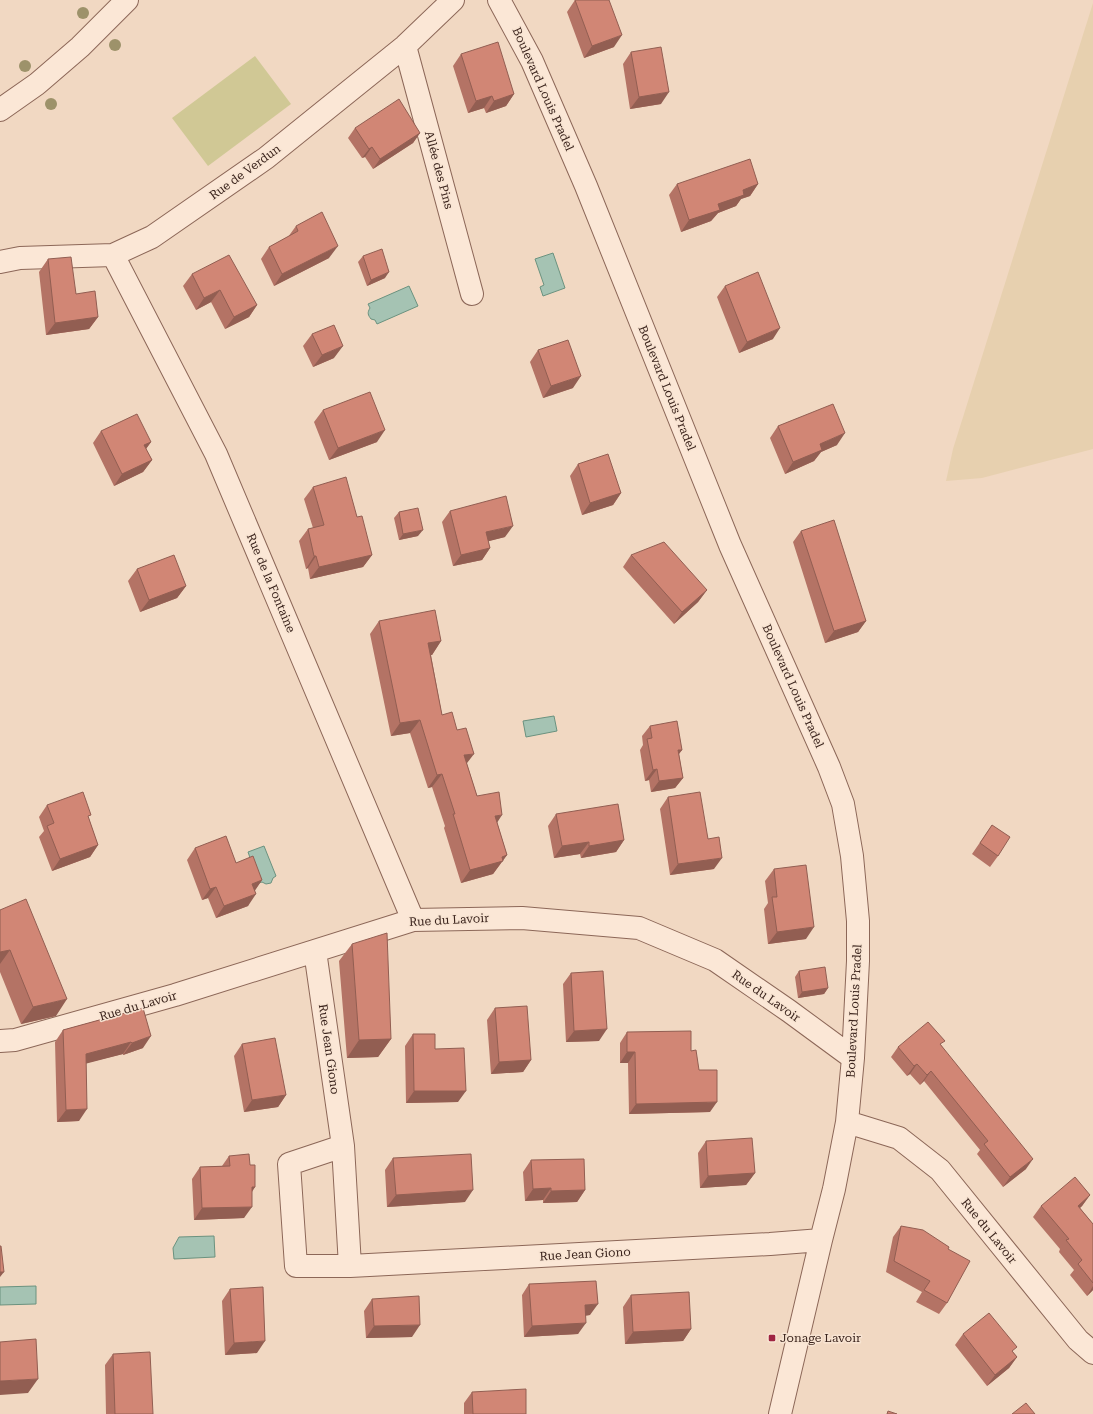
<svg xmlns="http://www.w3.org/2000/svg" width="1093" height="1414" viewBox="0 0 1093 1414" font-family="'Roboto Serif',serif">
<rect width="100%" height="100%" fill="#f1d8c2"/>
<path fill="#e7d0af" d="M1093,3V449L982,478L946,481L953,449Z"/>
<path fill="#d0c895" d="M255,56L291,104L208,166L172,118Z"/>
<path fill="#a5c3b3" stroke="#6b927f" d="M553,253L565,288L543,296L540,287L544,285L535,259Z
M409,286L418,306L377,324L375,320L371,319C368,315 367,313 370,308L368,304Z
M554,716L557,731L526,737L523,721Z
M264,846L276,876L273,878L271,883L266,884L262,882L259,883L248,852Z
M214,1236L215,1257L174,1259L173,1248L179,1237Z
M36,1286V1304L0,1305V1287Z"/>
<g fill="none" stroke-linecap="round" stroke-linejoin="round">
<g stroke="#8c6758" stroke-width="24">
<path id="minor" d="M499,0L532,61L586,186L730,545L829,767L843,804L852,856L858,921V961L853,1058L847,1122L834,1189L821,1240L780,1414
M405,46L472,294
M0,110L37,84L80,47L127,0
M113,255L216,454L413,920
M0,262L20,258L113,255L152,237L266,158L405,46L453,0
M315,951L343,1146L350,1266L770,1244L821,1240
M0,1041L15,1040L175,995L413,920L522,918L639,928L715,960L789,1011L853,1058
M847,1122L899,1138L940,1170L1078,1340L1093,1353
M343,1146L289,1164L296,1266H350"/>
</g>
<use href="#minor" stroke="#fbe7d6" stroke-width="22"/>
</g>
<g fill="#9d926a">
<circle cx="83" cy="13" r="6"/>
<circle cx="115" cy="45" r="6"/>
<circle cx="25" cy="66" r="6"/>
<circle cx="51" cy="104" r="6"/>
</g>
<path fill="#b47365" d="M575,0L614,47L584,58L567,12Z
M631,52L661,104L630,109L623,64Z
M461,54L514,94L506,106L486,113L484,108L468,113L453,66Z
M355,128L420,133L413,143L373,169L365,157L362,158L348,138Z
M677,184H758L750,196L741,199L736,206L718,213L711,221L681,232L669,195Z
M296,226L329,258L274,286L261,259L269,247L288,237Z
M363,256L385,278L367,286L358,262Z
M48,259L76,294L98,317L89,329L46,335L39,272Z
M192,274L257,305L249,317L225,329L211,302L196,310L183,286Z
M725,286L773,339L739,353L717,297Z
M312,334L334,358L313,367L303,346Z
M538,350L573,388L543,398L530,362Z
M323,410L377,442L329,460L314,422Z
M778,426L837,445L821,452L814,461L785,474L770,438Z
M101,431L151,442L146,449L152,460L143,472L114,486L93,443Z
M578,464L621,493L613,505L582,515L570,476Z
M313,487L357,517L372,555L363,567L310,579L308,568L306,569L299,541L308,529L313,528L304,499Z
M450,511L505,537L488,541L490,548L482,560L453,566L442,522Z
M399,512L418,536L399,540L394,518Z
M801,531L866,621L858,632L825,643L793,542Z
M631,555L707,590L698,602L674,624L623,567Z
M137,569L186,586L177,598L140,612L128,581Z
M379,621L441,641L432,655H431L442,715L467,764L477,796L497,822L507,855L493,874L461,883L444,828L445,826L432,787L428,788L410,733L391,736L370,634Z
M650,726L682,750L679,754L683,778L675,788L651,792L649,780L645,781L640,750L643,745L642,736Z
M668,797L708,839L714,869L670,875L660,809Z
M47,805L89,819L98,845L90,857L52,871L39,837L44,831L39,817Z
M556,814L624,840L616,852L581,858L580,854L554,858L548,826Z
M992,825L998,856L990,867L972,854Z
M195,848L236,863L262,880L254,891L248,906L216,918L208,898L202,900L187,860Z
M774,869L806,939L768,944L764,909L768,903L765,881Z
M0,910L56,1016L21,1024L0,972Z
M352,944L391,1039L378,1057L347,1058L339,961Z
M799,971L828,988L824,994L798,998L795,977Z
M571,973L599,1041L566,1042L563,984Z
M143,1008V1048L123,1055V1054L86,1063L79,1121L57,1122L55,1042L63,1030Z
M495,1008L531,1060L523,1072L491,1074L487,1020Z
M627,1032L691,1051L710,1112L629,1114L628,1063H620V1043Z
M413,1034L435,1049L458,1102L406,1103L405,1046Z
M242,1044L286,1095L278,1107L244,1112L234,1056Z
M941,1045L1026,1169L1003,1187L977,1154L980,1150L924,1081L920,1085L910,1074L907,1076L891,1057L898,1047Z
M706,1141L755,1173L746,1185L700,1188L698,1153Z
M229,1156L250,1165L255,1187L252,1192L244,1218L194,1220L192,1179L200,1167L222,1166Z
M393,1158L465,1202L387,1207L385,1170Z
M531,1160L585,1190L577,1202L543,1203V1200L525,1201L523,1172Z
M1090,1195L1082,1206L1080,1208L1093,1224V1290L1087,1296L1070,1275L1074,1270L1059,1252L1060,1249L1033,1217L1041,1206Z
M901,1226L947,1303L939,1314L916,1302L922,1292L886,1272L893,1237Z
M529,1284L590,1315L585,1316L578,1334L524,1337L522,1295Z
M230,1289L257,1353L225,1355L222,1301Z
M631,1295L691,1329L683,1341L625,1344L623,1307Z
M372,1299L412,1337L366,1338L364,1311Z
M963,1334L1013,1352L1017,1357L1009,1368L987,1386L955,1345Z
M113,1354L153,1414H106L105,1365Z
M472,1392L526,1414H464V1403Z"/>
<path fill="#925e52" d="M622,35L614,47L584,58L592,46Z
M669,92L661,104L630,109L639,97Z
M514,94L506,106L486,113L494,101Z
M492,96L484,108L468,113L476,101Z
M420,133L413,143L373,169L380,159Z
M372,147L365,157L362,158L369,149Z
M758,184L750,196L741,199L736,206L718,213L711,221L681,232L689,220L743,190Z
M338,246L329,258L274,286L282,274Z
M389,272L385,278L367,286L371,280Z
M220,290L211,302L196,310L204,298Z
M257,305L249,317L225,329L234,317Z
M98,317L89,329L46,335L55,323Z
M780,328L773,339L739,353L747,342Z
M343,346L334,358L313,367L322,355Z
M581,376L573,388L543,398L551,386Z
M385,430L377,442L329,460L338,448Z
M845,433L837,445L821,452L814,461L785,474L793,462L820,444Z
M151,442L142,454L144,445Z
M152,460L143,472L114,486L122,474Z
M621,493L613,505L582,515L590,503Z
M513,526L505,537L478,544L486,532Z
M423,530L418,536L399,540L403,534Z
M490,548L482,560L453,566L461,555Z
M372,555L363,567L310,579L319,567Z
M314,556H316L308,568L306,569Z
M186,586L177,598L140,612L149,600Z
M707,590L698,602L674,624L682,612Z
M866,621L858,632L825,643L834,631Z
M441,641L432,655L419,656L428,643Z
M420,720L410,733L391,736L400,723Z
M678,750H682L674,760Z
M474,754L464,767V755Z
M657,769L649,780L645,781L653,770Z
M442,774L432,787L428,788L437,775Z
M683,778L675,788L651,792L659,781Z
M502,815L493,829L495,816Z
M624,840L616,852L581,858L589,846Z
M589,842L580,854L554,858L562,846Z
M98,845L90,857L52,871L60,859Z
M507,855L493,874L461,883L470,870Z
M722,858L714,869L670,875L678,864Z
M262,880L254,892L252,884Z
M216,887L208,898L202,900L210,889Z
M256,894L248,906L216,918L224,906Z
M814,927L806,939L768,944L777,932Z
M10,950L0,964V952Z
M828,988L824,994L798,998L802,992Z
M67,999L56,1016L21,1024L33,1007Z
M607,1029L599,1041L566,1042L574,1031Z
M151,1036L143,1048L123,1055L132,1043Z
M391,1039L378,1057L347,1058L359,1040Z
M131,1042L123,1054L77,1066L86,1054Z
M627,1052H635L628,1063H620Z
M531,1060L523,1072L491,1074L499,1062Z
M917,1064L910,1074L907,1076L914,1066Z
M931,1071L924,1081L920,1085L927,1075Z
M414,1091H466L458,1102L406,1103Z
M286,1095L278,1107L244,1112L252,1100Z
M717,1102L710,1112L629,1114L636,1104Z
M87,1109L79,1121L57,1122L66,1110Z
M1033,1159L1026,1169L1003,1187L1010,1177Z
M755,1173L746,1185L700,1188L708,1176Z
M252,1187H255L247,1198Z
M551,1188L543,1200L525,1201L533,1189Z
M473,1190L465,1202L387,1207L396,1195Z
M585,1190L577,1202L543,1203L551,1191Z
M1090,1195L1082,1206L1070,1217L1078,1206Z
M252,1207L244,1218L194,1220L202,1208Z
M0,1272H4L0,1277Z
M1093,1286V1290L1087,1296Z
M598,1304L590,1315L577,1316L585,1305Z
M586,1323L578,1334L524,1337L532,1326Z
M420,1325L412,1337L366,1338L374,1326Z
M691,1329L683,1341L625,1344L633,1332Z
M265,1341L257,1353L225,1355L234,1343Z
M1017,1357L1009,1368L987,1386L995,1375Z
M38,1379L28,1393L0,1395V1381Z"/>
<path fill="#d18675" stroke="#925e52" d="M575,0H609L622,35L592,46Z
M498,42L514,94L494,101L492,96L476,101L461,54Z
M661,47L669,92L639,97L631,52Z
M399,99L420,133L380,159L372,147L369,149L355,128Z
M750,159L758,184L743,190L744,195L718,204L720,210L689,220L677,184Z
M322,212L338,246L282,274L269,247L298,231L296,226Z
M382,249L389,272L371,280L363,256Z
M229,255L257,305L234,317L220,290L204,298L192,274Z
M71,257L76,294L95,291L98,317L55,323L48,259Z
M758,272L780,328L747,342L725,286Z
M334,325L343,346L322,355L312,334Z
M568,340L581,376L551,386L538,350Z
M370,392L385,430L338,448L323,410Z
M833,404L845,433L820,444L822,450L793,462L778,426Z
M137,414L151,442L144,445L152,460L122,474L101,431Z
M608,454L621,493L590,503L578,464Z
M346,477L357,517L362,516L372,555L319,567L316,556H314L308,529L324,525L313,487Z
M506,496L513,526L486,532L490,548L461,555L450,511Z
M418,508L423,530L403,534L399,512Z
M834,520L866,621L834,631L801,531Z
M664,542L707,590L682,612L631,555Z
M174,555L186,586L149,600L137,569Z
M435,610L441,641L428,643L442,715L452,712L457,730L466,728L474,754L464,755L477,796L499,792L502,815L495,816L507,855L502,857L503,861L470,870L453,814H455L442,774L437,775L420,720L400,723L379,621Z
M677,721L682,750H678L683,778L659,781L657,769L653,770L647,739L652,738L650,726Z
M83,792L91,815L88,816L98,845L60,859L47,826L54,823L47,805Z
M700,792L708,839L719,837L722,858L678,864L668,797Z
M618,804L624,840L589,846V842L562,846L556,814Z
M992,825L1010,837L998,856L980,843Z
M226,836L236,863L253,856L262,880L252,884L256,894L224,906L216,887L210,889L195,848Z
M806,865L814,927L777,932L772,897H777L774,869Z
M26,899L67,999L33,1007L10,950L0,952V910Z
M387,933L391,1039L359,1040L352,944Z
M825,967L828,988L802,992L799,971Z
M603,971L607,1029L574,1031L571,973Z
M527,1006L531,1060L499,1062L495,1008Z
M143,1008L151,1036L132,1043L131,1042L86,1054L87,1109L66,1110L63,1030Z
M928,1022L945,1041L940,1044L1033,1159L1010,1177L984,1144L988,1141L931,1071L927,1075L917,1064L914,1066L898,1047Z
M691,1031V1051L696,1050L699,1070H717V1102L636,1104L635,1052H627V1032Z
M413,1034H435V1049L464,1048L466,1091H414Z
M275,1038L286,1095L252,1100L242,1044Z
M752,1138L755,1173L708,1176L706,1141Z
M249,1154L250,1165H255V1187H252V1207L202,1208L200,1167L230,1166L229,1156Z
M471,1154L473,1190L396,1195L393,1158Z
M584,1159L585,1190L551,1191V1188L533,1189L531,1160Z
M1075,1177L1090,1195L1078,1206L1093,1224V1283L1078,1264L1082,1260L1066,1240L1069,1239L1041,1206Z
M901,1226L923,1230L949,1247L948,1249L970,1261L947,1303L924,1290L930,1281L894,1261Z
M0,1246H1L4,1272H0Z
M596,1281L598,1304L585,1305L586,1323L532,1326L529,1284Z
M263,1287L265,1341L234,1343L230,1289Z
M689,1292L691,1329L633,1332L631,1295Z
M419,1296L420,1325L374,1326L372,1299Z
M989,1313L1017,1347L1012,1351L1017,1357L995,1375L963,1334Z
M36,1339L38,1379L0,1381V1342Z
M150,1352L153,1414H115L113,1354Z
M526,1389V1414H473L472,1392Z
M1026,1403L1035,1414H1012Z
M888,1411L897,1414H887Z"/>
<rect fill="#9f2442" stroke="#f8e4d2" stroke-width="1.5" x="768" y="1334" width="8" height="8" rx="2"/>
<g text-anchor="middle" stroke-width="3" stroke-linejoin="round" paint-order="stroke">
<g font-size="12" fill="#3b241d" stroke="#f8e4d2">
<text transform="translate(543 89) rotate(66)" y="4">Boulevard Louis Pradel</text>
<text transform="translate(439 170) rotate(75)" y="4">Allée des Pins</text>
<text transform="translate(245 172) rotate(-36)" y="4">Rue de Verdun</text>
<text transform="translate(667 388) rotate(68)" y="4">Boulevard Louis Pradel</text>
<text transform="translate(271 583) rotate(67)" y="4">Rue de la Fontaine</text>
<text transform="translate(793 686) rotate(66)" y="4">Boulevard Louis Pradel</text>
<text transform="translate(449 920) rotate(-3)" y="4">Rue du Lavoir</text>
<text transform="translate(766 996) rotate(35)" y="4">Rue du Lavoir</text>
<text transform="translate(138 1006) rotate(-16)" y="4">Rue du Lavoir</text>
<text transform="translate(854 1011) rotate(-87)" y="4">Boulevard Louis Pradel</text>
<text transform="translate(329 1049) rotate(82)" y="4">Rue Jean Giono</text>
<text transform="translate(989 1231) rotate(51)" y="4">Rue du Lavoir</text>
<text transform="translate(585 1254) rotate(-3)" y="4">Rue Jean Giono</text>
</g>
<g font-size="12" fill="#3b241d" stroke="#f8e4d2" text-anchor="start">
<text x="780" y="1342">Jonage Lavoir</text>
</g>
</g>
</svg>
